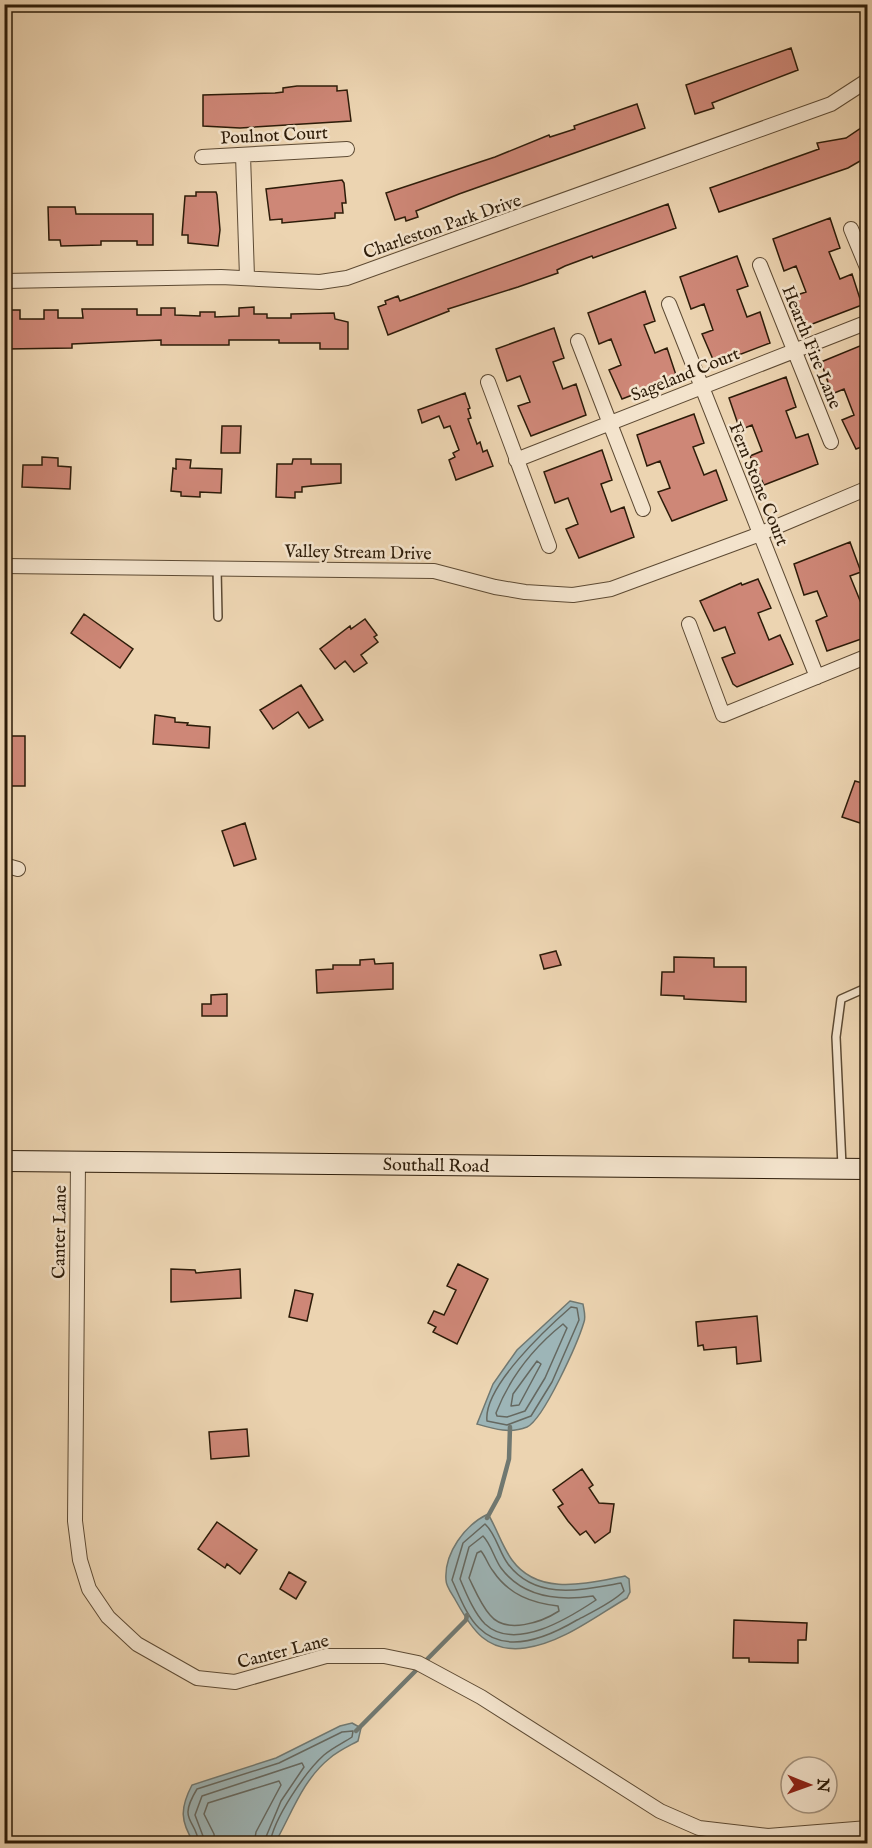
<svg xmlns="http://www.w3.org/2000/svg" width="872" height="1848" viewBox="0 0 872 1848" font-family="'IM FELL English',serif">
<rect width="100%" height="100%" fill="#ecd4b1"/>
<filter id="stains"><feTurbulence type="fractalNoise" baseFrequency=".00333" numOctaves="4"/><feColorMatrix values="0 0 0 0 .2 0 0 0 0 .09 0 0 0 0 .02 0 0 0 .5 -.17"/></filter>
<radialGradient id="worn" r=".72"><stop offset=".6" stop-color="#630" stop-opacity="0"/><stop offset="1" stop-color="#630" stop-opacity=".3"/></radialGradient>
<path fill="#9db5b7" stroke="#707871" stroke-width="1.5" d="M570,1301L583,1304C584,1310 586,1317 584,1322C578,1342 544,1419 527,1427C510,1434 494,1429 477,1424L493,1384L517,1350Z
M488,1514C497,1529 502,1546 512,1560C539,1597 587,1583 625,1576L629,1579L630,1592L627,1598C596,1616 562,1643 525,1648C487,1653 472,1630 456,1601C453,1595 446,1587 446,1580C444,1553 465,1525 488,1514Z
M352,1723L361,1728L358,1741C349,1746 338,1751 330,1758C303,1779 291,1815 275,1843H194C180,1821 180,1808 192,1785L276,1758L340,1726Z"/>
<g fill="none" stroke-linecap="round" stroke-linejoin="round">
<path stroke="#656860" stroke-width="1.5" d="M571,1307L577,1308L579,1320L552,1382L531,1416L507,1425L487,1421C483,1387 547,1328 571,1307Z
M563,1324L567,1328L545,1378L525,1411L507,1417L497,1416L496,1413C510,1377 533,1348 563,1324Z
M537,1361L541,1364L519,1405L511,1406L513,1394Z
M485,1524C496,1534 499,1552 508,1564C536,1601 581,1590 621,1583L624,1591C612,1603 592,1612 577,1620C550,1636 507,1656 479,1628C467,1617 459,1595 452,1580L463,1543Z
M483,1536C491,1544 494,1558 501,1568C523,1598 559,1601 593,1596L596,1600C569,1618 515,1652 485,1624C474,1613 466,1593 460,1579L469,1547Z
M481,1551C486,1557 488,1565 493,1571C509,1595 532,1603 558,1606L559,1611C542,1622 506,1635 490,1615C481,1605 475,1590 469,1578L477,1553Z
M199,1844C196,1818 177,1822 197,1789L279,1763L342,1732L353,1731L352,1737C343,1743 332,1748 324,1755C306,1771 273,1819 270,1844
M206,1844L195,1815L202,1796L302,1763L304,1767L281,1801L263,1844
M215,1844L214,1834L204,1814L208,1803L279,1781L281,1785L256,1832L254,1844"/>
<path stroke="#707871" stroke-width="4.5" d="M487,1518L499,1496L509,1459L510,1427
M356,1731L466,1620L467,1615"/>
</g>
<path fill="#ce8777" stroke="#2d1c09" stroke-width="1.5" d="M791,48L798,70L712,103L714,108L695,114L686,85Z
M297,86H337V91L347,90L351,121L240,128L203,126V95L275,93L283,92V88Z
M637,104L645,128L459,194L416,211L418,217L406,221L405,217L395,220L386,193L495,157L549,135L550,137L575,129L574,126Z
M867,124V157L848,168L719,212L710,188L819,149L817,143L846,138Z
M342,180L344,183L346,203H342L343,213H335V218L282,223V219L270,220L266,189Z
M196,192H216L217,195L220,230L218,246L188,243V235H182L185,196H196Z
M668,204L676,228L593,258L592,256L565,266L557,270L558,273L518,287L448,309L449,311L388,335L378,307L386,304L385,301L398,296L400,301L414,296Z
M48,207H75L76,214H153V245H137V241H101V245L61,246L60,240H49Z
M830,218L840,248L829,252L840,279L852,274L862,305L807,326L794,296L806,292L796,266L784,271L773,239Z
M737,256L748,286L737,290L747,317L760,312L770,343L715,364L702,334L713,330L704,304L691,309L680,277Z
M645,291L655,321L644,325L655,353L667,348L677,378L622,399L609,370L621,365L611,339L599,344L588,313Z
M254,307V314H267V318H291V314L334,313L335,319L348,322V349H320V343H279V340H229V345H161V340L72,344V348L6,349V310H20V319H44V310H58V318H83L82,309H137V315H161V308H175V315L200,316V312H215V317L239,316V308Z
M554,328L564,358L553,362L563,389L576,384L586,415L531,436L518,406L530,402L520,376L507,381L496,349Z
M867,343V445L856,449L842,420L854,415L844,389L832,394L821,362Z
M786,377L796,407L786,411L796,438L808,434L818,464L764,485L750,456L762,451L752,425L740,430L729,398Z
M465,393L470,408L468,409L471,418L468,419L477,444L480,442L483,452L487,450L493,466L456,480L449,460L455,457L453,453L459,450L450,426L444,428L439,416L422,423L418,410Z
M694,414L704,443L693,447L704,475L716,470L727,500L672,521L658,492L670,488L660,461L647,466L637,435Z
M222,426H241L240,453H221Z
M602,450L612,480L601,484L611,512L624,507L634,537L579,558L566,529L578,524L568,498L555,503L544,472Z
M42,457L58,458V466L71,467L70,489L22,487L23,465H42Z
M176,459L191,460L190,468L222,469L221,493L200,492V497L181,496V492L171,491L173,468L176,469Z
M293,459H311V464H341V483L302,487V492H295V498L276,497L277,464H292Z
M850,542L861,572L850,576L861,603L867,600V637L827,651L816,621L827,616L817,591L804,595L794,564Z
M758,579L771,608L758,613L769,640L780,635L793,664L737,687L733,684L722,658L735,653L725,627L714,631L700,601L741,583L742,585Z
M84,614L133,649L120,668L71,633Z
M365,619L377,635L374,637L378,642L361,655L367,663L354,672L345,661L335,669L320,649L350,626L351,629Z
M301,685L323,720L309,728L298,712L273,729L260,710Z
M155,715L175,718V722L188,723L187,725L210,727L209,748L153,744Z
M4,736H25V786H6Z
M855,781L866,784L864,794L867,796V810L863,824L842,817Z
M245,823L256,859L234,866L222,831Z
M556,951L561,965L544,969L540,955Z
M674,957L714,958V967H746V1002L684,999V996L661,995L662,972H674Z
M374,959L375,964L393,963V989L317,993L316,970L333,969V965H360V960Z
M227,994V1016H202V1004H211V995Z
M458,1264L488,1279L457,1344L433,1332L436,1327L428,1323L434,1311L444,1315L456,1290L447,1286Z
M171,1269L195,1270L196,1273L240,1269L241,1298L171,1302Z
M295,1290L313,1294L307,1321L289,1317Z
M757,1316L761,1361L737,1364L736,1347L704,1350L703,1345L698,1346L696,1322Z
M247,1429L249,1456L211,1459L209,1432Z
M582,1469L593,1485L589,1488L599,1503L614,1504L610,1532L595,1543L586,1531L580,1535L568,1521L558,1507L563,1504L553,1490Z
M217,1522L257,1550L240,1574L227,1564L225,1568L198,1549Z
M289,1572L306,1582L296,1599L280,1589Z
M734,1620L807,1623L806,1640H798V1663L749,1662V1658H733Z"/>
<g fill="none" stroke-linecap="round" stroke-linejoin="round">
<g stroke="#5d4a33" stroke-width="10">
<path id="lane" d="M217,568L218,617
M842,1166L836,1037L841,999L868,987"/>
</g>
<g stroke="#5d4a33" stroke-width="16">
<path id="street" d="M243,155L247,277
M202,157L347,149
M851,229L868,270
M760,265L831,442
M4,281L221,277L320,282L347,278L831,104L868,80
M669,304L817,677
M578,341L643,509
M488,382L549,546
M516,460L868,322
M4,566L434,571L495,587L525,592L573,595L611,589L752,537L868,488
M689,624L723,715L868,656
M4,865L18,869
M78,1161L75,1521L80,1560L89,1589L108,1617L137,1644L197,1678L235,1682L326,1656H384L418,1663L481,1697L660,1811L699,1828L768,1836L868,1828"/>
</g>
<g stroke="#2d1c09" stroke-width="22">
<path id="secondary" d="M4,1161L868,1169"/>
</g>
<use href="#lane" stroke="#f3e3cc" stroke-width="7"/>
<use href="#street" stroke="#f3e3cc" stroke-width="14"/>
<use href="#secondary" stroke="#f3e3cc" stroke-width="20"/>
</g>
<g text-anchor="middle" stroke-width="5" stroke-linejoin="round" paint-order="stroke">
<g font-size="18" fill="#2d1c09" stroke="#f3e3cc">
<text transform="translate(274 135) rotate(-3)" y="6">Poulnot Court</text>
<text transform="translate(442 226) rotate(-19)" y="6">Charleston Park Drive</text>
<text transform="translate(812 347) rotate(68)" y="6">Hearth Fire Lane</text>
<text transform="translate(685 374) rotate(-22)" y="6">Sageland Court</text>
<text transform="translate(759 484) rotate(68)" y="6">Fern Stone Court</text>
<text transform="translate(358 552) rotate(1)" y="6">Valley Stream Drive</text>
<text transform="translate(436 1165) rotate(1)" y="6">Southall Road</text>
<text transform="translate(59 1232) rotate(-89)" y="6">Canter Lane</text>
<text transform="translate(283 1651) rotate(-14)" y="6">Canter Lane</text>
</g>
</g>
<rect width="872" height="1848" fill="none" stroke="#ecd4b1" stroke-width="24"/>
<rect x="6" y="6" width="860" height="1836" fill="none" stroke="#2d1c09" stroke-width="3"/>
<rect x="12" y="12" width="848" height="1824" fill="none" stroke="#2d1c09" stroke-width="1.5"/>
<g transform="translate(809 1785) rotate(91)"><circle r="28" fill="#f3e3cc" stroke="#a4937e" stroke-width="1.5"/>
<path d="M0-4.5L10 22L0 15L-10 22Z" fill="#8f2418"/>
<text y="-9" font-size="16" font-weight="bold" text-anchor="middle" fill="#2d1c09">N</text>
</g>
<rect width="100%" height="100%" filter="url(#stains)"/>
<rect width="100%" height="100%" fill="url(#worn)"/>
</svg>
